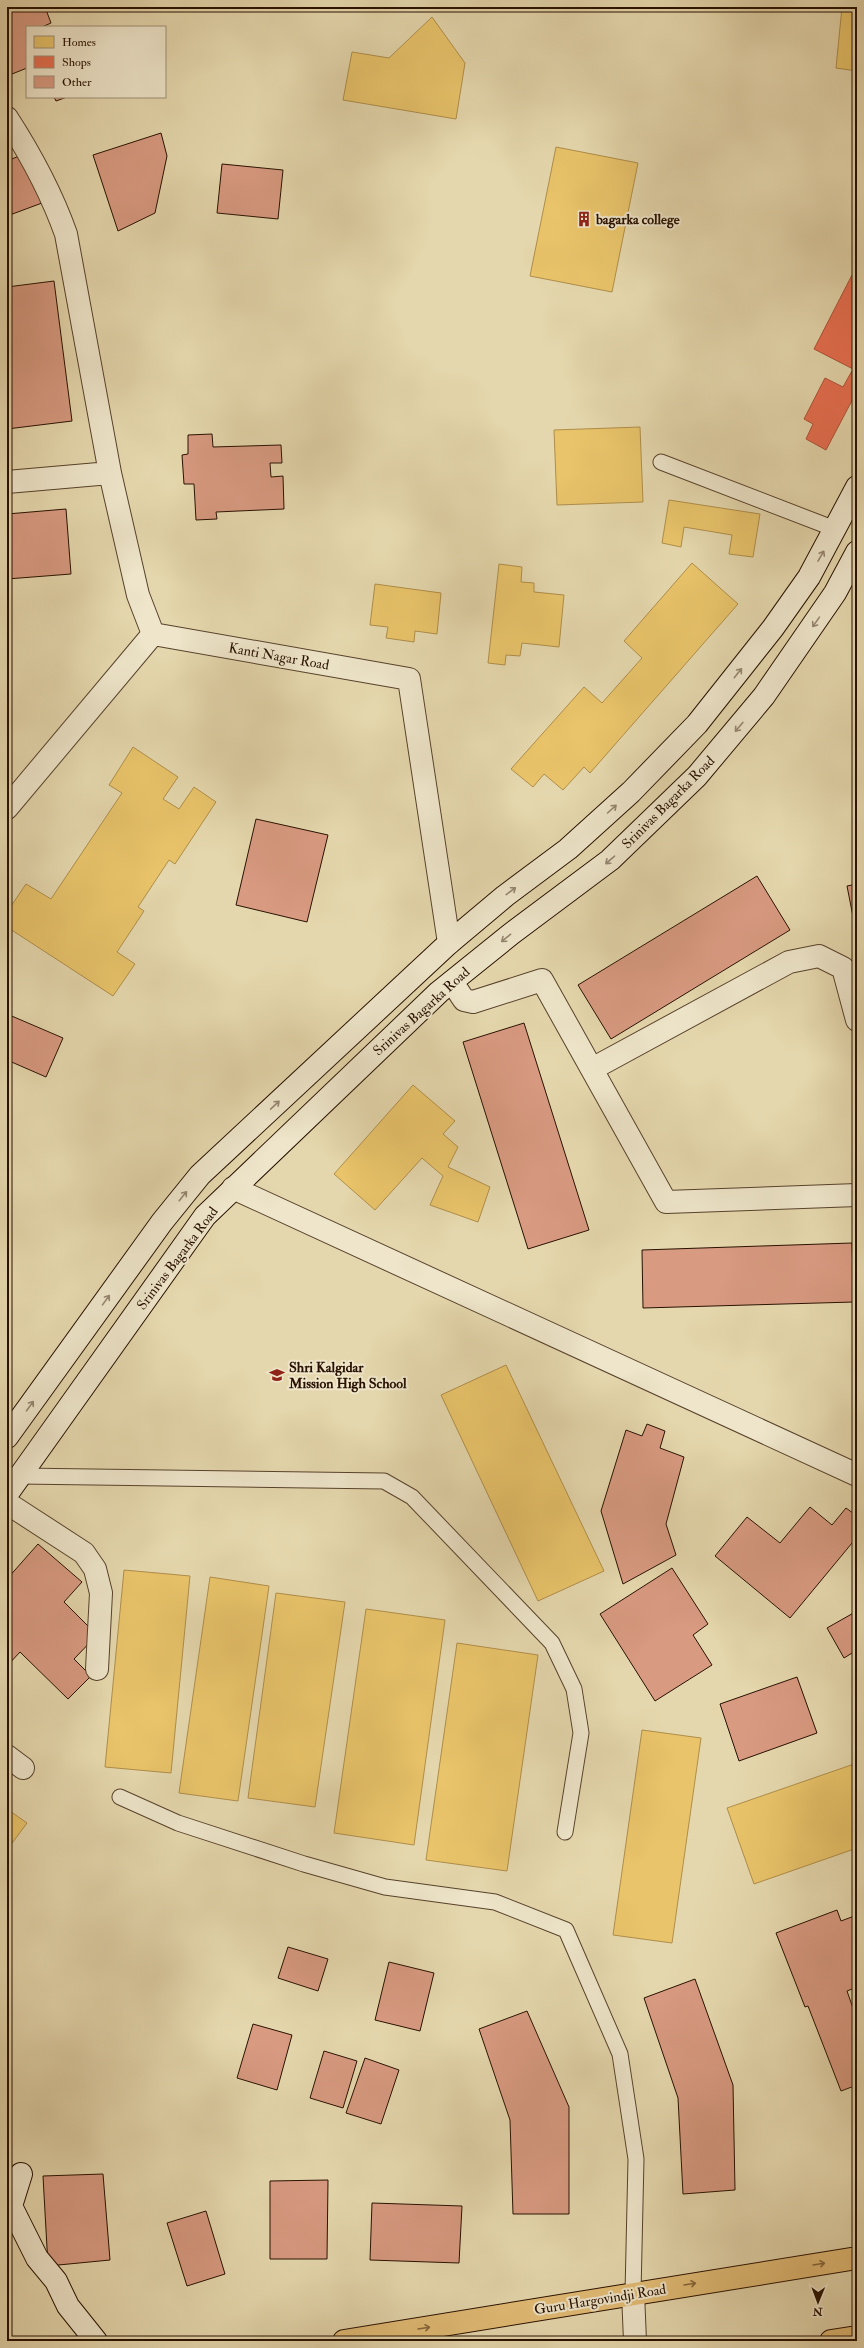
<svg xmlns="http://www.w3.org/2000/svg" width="864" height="2348" viewBox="0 0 864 2348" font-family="'IM FELL Double Pica',serif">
<rect width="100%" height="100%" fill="#e5d7ad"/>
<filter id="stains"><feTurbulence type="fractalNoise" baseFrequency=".005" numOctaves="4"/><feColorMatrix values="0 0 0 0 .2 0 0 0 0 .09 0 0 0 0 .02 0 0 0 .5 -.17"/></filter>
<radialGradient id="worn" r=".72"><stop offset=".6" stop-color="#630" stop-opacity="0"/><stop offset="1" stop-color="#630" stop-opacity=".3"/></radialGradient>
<path fill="#e9c46a" stroke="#af8e4a" d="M792,7H819L818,12Z
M842,7H857V71L836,68Z
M432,17L465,63L456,119L343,100L352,52L389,58Z
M556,147L638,163L612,292L530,276Z
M640,427L643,502L557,505L554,430Z
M669,500L760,514L753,557L729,554L732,535L684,527L681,547L662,543Z
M692,563L738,604L590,773L584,767L563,790L544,774L533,787L511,769L584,687L602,703L642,658L624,641Z
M499,564L522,567L521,582L534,583V592L564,595L559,647L522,643L520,656L506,655L505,665L488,663Z
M375,584L441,593L437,634L415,631L414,642L386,638L388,627L370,625Z
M133,747L178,777L163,799L179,809L194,787L216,802L175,864L169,860L138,907L144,911L117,952L135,964L113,996L7,927V912L26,884L51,899L122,793L109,785Z
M413,1085L455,1121L443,1134L458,1147L448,1167L490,1187L478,1222L430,1205L443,1176L422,1158L375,1210L334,1174Z
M506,1365L604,1571L538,1601L441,1395Z
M124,1570L190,1576L171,1773L105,1767Z
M210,1577L269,1586L238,1801L179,1793Z
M276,1593L345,1602L315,1807L248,1798Z
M366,1609L445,1620L414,1845L334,1833Z
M457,1643L538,1655L507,1871L426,1860Z
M642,1730L701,1738L672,1943L613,1935Z
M857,1763V1848L754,1884L727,1808Z
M7,1809L27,1823L7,1850Z"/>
<path fill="#e76f51" stroke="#ae5339" d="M852,275L857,278V391L826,450L806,439L813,424L804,419L825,378L843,387L853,369L814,349Z"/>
<path fill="#d89a81" stroke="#281100" d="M10,7H45L51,23L42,27H27V68L7,76V8Z
M54,97H67L56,101Z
M161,133L167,156L155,213L118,231L93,155Z
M24,154L42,203L7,216V161Z
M222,164L283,170L278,219L217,213Z
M54,281L72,421L7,429V287Z
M212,434L213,447L281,445L282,463H270L271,477L283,476L284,509L216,512L217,519L196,520L194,484H184L182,455L188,454V435Z
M66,509L71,574L7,579V514Z
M256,819L328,835L307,922L236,905Z
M757,876L790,930L611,1039L578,985Z
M857,884V937L847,886Z
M7,1014L63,1038L46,1077L7,1060Z
M524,1023L589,1230L528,1249L463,1042Z
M852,1243L854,1302L643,1308L642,1250Z
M647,1424L665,1431L660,1448L684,1457L666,1524L676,1555L623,1584L601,1511L626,1430L642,1436Z
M810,1507L832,1525L846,1508L857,1516V1537L790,1618L715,1556L747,1517L780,1543Z
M38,1544L82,1582L64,1602L97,1635L74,1659L91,1676L68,1699L20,1652L7,1666V1579Z
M672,1568L708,1624L693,1635L712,1665L655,1701L600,1614Z
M857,1611V1650L844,1658L827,1628Z
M797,1677L817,1733L739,1761L720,1704Z
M837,1910L841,1921L857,1915V1987L847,1991L854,2011L857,2010V2085L841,2091L808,2006L805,2007L776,1933Z
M288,1947L328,1959L318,1991L278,1978Z
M389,1962L434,1973L420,2031L375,2020Z
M695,1979L733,2085L735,2190L683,2194L678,2098L644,1998Z
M527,2011L569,2107V2214H513L510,2120L479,2029Z
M253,2024L292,2035L277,2090L237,2078Z
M324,2051L357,2061L343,2108L310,2098Z
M365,2058L399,2070L381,2124L346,2113Z
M103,2174L110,2260L48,2266L43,2176Z
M328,2180L327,2259H270V2181Z
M372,2203L462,2206L459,2263L370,2260Z
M206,2211L225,2274L187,2286L167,2223Z"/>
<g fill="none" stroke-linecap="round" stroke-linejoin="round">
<g stroke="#57422b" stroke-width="17">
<path id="lane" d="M661,462L835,529
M20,1476L384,1481L412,1497L552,1643L574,1689L581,1733L565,1832
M120,1797L178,1823L304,1864L385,1887L495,1902L566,1930L620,2054L636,2159L633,2293"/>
</g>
<g stroke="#57422b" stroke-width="24">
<path id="street" d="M7,118C31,155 51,192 66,234L110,473
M7,482L110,473L138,595L153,634L409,679L449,943
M7,808L153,634
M452,982L464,1000L473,1002L542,980L666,1202L857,1195
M592,1069L789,962L819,956L843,968L857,1020
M233,1188L857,1475
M7,1503L84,1553L95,1569L101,1593L97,1669
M7,1756L23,1768
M633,2293L635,2341"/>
</g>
<g stroke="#281100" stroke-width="24">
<path id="secondary" d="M7,1437L162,1222L200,1175L449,943L505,896L568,849L631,792L697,724L773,628L809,577L857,487
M7,1494L205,1216L439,992L511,934L610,860L697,776L764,696L835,593L857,552
M21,2174L11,2206L37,2258L56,2281L68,2306L96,2341"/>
</g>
<g stroke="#281100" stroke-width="24">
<path id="primary" d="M344,2341L857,2258
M831,2341L857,2337"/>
</g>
<use href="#lane" stroke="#eee5ca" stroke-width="15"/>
<use href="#street" stroke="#eee5ca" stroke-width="22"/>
<use href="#secondary" stroke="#eee5ca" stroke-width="22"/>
<use href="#primary" stroke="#e2bc76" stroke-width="22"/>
</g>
<defs><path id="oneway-shaft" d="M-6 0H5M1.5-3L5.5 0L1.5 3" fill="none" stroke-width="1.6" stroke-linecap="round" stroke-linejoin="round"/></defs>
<g stroke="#95866f">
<use href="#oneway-shaft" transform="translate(821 556) rotate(-60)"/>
<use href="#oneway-shaft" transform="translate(816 622) rotate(125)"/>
<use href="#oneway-shaft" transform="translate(738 673) rotate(-51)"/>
<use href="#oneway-shaft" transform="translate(739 727) rotate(130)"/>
<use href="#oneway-shaft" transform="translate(612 809) rotate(-42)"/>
<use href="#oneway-shaft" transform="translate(610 860) rotate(139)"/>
<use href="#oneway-shaft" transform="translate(511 891) rotate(-37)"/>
<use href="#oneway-shaft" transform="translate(506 938) rotate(141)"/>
<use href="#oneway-shaft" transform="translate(275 1105) rotate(-43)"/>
<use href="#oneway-shaft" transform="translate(183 1196) rotate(-51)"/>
<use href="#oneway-shaft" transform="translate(106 1300) rotate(-54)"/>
<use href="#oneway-shaft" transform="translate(30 1406) rotate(-54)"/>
</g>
<g stroke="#85663b">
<use href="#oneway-shaft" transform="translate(819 2264) rotate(-9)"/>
<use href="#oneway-shaft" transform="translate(690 2284) rotate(-9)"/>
<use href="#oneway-shaft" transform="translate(424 2328) rotate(-9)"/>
</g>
<defs>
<g id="building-bare" transform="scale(1.2)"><path d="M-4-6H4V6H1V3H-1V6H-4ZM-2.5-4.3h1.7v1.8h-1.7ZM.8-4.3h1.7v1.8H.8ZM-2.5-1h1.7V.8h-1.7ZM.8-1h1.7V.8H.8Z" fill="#8f2418" stroke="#eee5ca" stroke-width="2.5" paint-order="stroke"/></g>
<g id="school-bare" transform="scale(1.2)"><path d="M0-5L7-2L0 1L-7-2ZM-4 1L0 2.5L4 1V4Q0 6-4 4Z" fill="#8f2418" stroke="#eee5ca" stroke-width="2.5" paint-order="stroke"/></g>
</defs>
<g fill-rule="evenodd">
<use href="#building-bare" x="584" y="219"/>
<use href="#school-bare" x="277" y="1375"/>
</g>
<g text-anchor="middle" stroke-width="4" stroke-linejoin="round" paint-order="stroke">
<g font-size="14" font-weight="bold" fill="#281100" stroke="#eee5ca" text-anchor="start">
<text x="596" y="224">bagarka college</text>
<text x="289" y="1372">Shri Kalgidar<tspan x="289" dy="16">Mission High School</tspan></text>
</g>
<g font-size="14" fill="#281100" stroke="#eee5ca">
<text transform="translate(279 656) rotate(10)" y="5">Kanti Nagar Road</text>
<text transform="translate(668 802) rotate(-45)" y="5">Srinivas Bagarka Road</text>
<text transform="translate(421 1011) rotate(-42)" y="5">Srinivas Bagarka Road</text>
<text transform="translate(177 1258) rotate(-53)" y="5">Srinivas Bagarka Road</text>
<text transform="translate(600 2299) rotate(-9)" y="5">Guru Hargovindji Road</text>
</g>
</g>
<rect width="864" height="2348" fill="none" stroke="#e5d7ad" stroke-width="24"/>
<rect x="8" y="8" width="848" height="2332" fill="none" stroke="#281100" stroke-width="2"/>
<rect x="12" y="12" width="840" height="2324" fill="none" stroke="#281100"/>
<rect x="26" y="26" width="140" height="72" fill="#eee5ca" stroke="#9f9079"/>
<rect x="34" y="36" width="20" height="12" fill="#e9c46a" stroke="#9f9079"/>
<text x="62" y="46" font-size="12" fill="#281100">Homes</text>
<rect x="34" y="56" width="20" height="12" fill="#e76f51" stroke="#9f9079"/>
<text x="62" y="66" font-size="12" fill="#281100">Shops</text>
<rect x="34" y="76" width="20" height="12" fill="#d89a81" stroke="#9f9079"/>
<text x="62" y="86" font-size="12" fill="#281100">Other</text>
<g transform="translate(818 2302) rotate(181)" stroke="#eee5ca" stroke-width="3" paint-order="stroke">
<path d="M0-3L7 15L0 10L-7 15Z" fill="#281100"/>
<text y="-6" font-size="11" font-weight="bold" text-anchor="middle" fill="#281100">N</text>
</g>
<rect width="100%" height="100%" filter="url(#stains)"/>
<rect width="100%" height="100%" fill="url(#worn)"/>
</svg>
